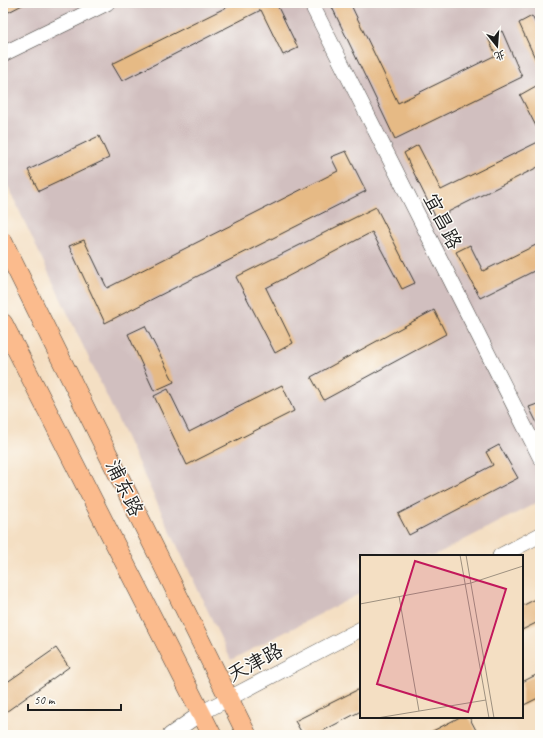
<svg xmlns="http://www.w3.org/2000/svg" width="543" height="738" viewBox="0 0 543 738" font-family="Caveat,'LXGW WenKai TC',sans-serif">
<rect width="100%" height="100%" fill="#fdfcf7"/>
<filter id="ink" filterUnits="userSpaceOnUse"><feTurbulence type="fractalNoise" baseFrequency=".025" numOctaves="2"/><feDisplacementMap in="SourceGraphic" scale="8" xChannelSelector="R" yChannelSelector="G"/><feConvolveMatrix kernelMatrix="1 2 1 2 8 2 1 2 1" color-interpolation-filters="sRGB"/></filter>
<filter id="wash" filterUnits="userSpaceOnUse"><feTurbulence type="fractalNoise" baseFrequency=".012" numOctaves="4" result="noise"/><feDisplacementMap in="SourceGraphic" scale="16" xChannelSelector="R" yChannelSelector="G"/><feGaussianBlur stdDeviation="0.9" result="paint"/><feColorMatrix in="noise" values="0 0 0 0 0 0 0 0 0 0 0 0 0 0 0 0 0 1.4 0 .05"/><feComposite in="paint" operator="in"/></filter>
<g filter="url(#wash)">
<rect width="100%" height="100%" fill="#f4dfc3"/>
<path fill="#d1bfbf" d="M3,3H540V501L433,556H361V593L231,660L3,176Z"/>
<g id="blocks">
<path fill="#e6ba85" d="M3,3H26L3,15Z
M235,3H276L298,48L283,55L261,10L122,81L112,64Z
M330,3H350L398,103L496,55L488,38L502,31L522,77L395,139Z
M532,16L540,32V69L519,23Z
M536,86L540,93V134L520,95Z
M99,136L109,158L39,191L28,170Z
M540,141V166L436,218L404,153L418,145L441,190Z
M346,151L366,191L105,323L69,246L84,240L107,288L338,171L331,157Z
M376,207L415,283L402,289L372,232L266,288L293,343L275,353L236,277Z
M540,243V268L480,298L456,252L470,245L483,271Z
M434,310L446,334L324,400L311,377Z
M145,326L174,382L154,391L128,334Z
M282,385L294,411L187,465L154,396L168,389L189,432Z
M540,403V429L529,407Z
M499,445L518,478L409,535L398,514L493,465L486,452Z
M540,597V621L522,630V606Z
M56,648L69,667L3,714V685Z
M540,673V697L522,706V682Z
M361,688V711L315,735H303L295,721Z
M460,717H469L477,732L471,735H425Z"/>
</g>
</g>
<g filter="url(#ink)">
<use href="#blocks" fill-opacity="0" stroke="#3c3935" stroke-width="1"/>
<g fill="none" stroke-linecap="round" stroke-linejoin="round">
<g stroke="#3c3935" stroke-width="16">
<path id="minor" d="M311,3L540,457
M3,54L107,3
M500,556L540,535
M170,735L201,713L361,629"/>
</g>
<g stroke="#3c3935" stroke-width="20">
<path id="major" d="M3,242L247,735
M3,323L212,735"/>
</g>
<use href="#minor" stroke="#fff" stroke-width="15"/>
<use href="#major" stroke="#fbbb8d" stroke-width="19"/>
</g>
</g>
<g text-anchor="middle" stroke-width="3" stroke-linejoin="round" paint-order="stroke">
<g font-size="20" fill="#1c1c1c" stroke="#fdfcf7">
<text transform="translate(443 221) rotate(63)" y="7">宜昌路</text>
<text transform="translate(125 488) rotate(64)" y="7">浦东路</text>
<text transform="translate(255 662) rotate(-28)" y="7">天津路</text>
</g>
</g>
<g transform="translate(360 555)">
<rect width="163" height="163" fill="#f4dfc3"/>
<path fill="none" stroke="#9e9180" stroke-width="1" d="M100,0L129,163M106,0L134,163M39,41L59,156M0,49L111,28L163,11M17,163L126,145"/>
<path fill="#c2185b" fill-opacity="0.15" stroke="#c2185b" stroke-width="2" d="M55,6L146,34L108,157L17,129Z"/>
<rect width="163" height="163" fill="none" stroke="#1c1c1c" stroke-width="2"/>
</g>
<rect width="543" height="738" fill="none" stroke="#fdfcf7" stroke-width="16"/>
<g transform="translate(497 46) rotate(163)" stroke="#fdfcf7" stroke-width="3" paint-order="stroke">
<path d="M0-3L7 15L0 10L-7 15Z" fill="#1c1c1c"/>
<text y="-6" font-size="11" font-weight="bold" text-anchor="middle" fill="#1c1c1c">北</text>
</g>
<path d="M28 704v6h93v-6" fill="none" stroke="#1c1c1c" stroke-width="2"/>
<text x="34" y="704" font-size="12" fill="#1c1c1c" stroke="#fdfcf7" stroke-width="3" paint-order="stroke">50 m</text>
</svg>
